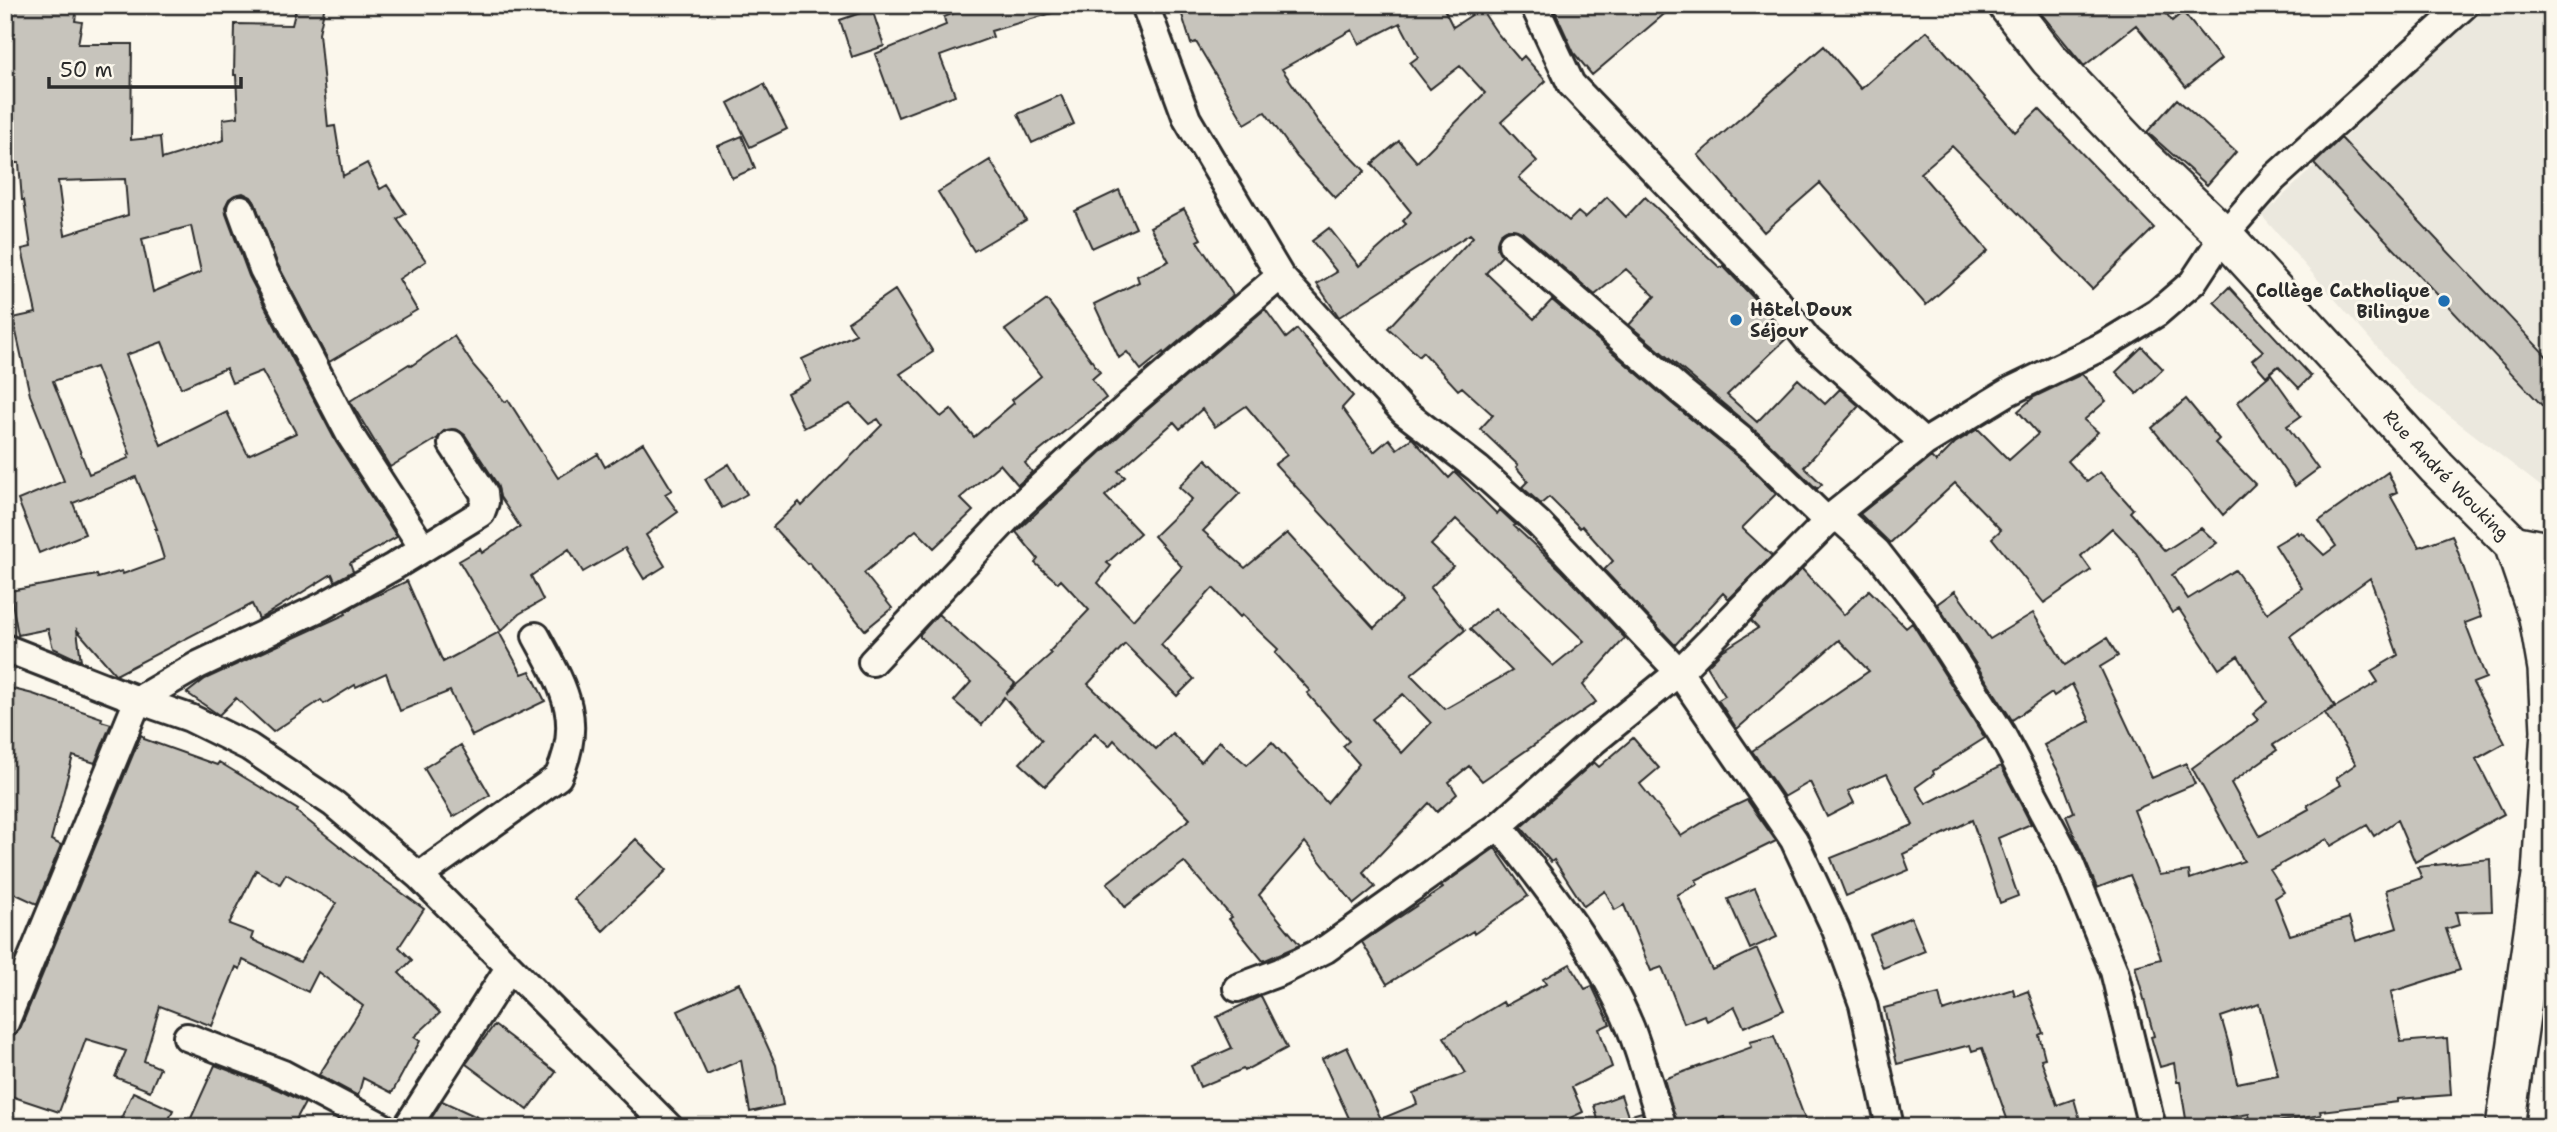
<svg xmlns="http://www.w3.org/2000/svg" width="2557" height="1132" viewBox="0 0 2557 1132" font-family="'Shantell Sans',sans-serif">
<rect width="100%" height="100%" fill="#fbf7ec"/>
<filter id="ink" filterUnits="userSpaceOnUse"><feTurbulence type="fractalNoise" baseFrequency=".0143" numOctaves="2"/><feDisplacementMap in="SourceGraphic" scale="14" xChannelSelector="R" yChannelSelector="G"/><feConvolveMatrix kernelMatrix="1 2 1 2 8 2 1 2 1" color-interpolation-filters="sRGB"/></filter>
<g filter="url(#ink)">
<path fill="#ebe8de" d="M2483,5H2552V495L2411,386L2262,216Z"/>
<path fill="#c7c4bc" stroke="#2b2b2b" stroke-width="2" fill-rule="evenodd" d="M5,5H60L77,8L75,21L82,22L78,44H132L131,140L160,137L162,159L224,140L223,119L238,117L236,75H234L235,24L292,25L297,5H325L319,33L328,127L335,126L343,176L367,163L380,189L387,185L406,214L397,219L426,261L399,279L417,310L329,362L277,263L255,203L251,197L243,193L235,195L229,199L225,207L226,214L249,276L336,442L397,537L350,563L353,571L335,581L332,574L259,619L252,604L116,675L77,630L81,661L53,648L48,629L18,635L10,591L97,575L98,578L122,571L123,574L164,559L155,529H157L136,477L73,503L85,534L39,553L18,500L64,481L30,395L13,318L36,313L22,249L31,247L24,200H22L19,163H5ZM125,179L128,215L65,235L58,181ZM191,226L201,272L153,292L142,239ZM162,342L181,388L226,368L232,383L262,371L296,433L248,455L227,412L161,445L126,355ZM96,367L130,454L127,455L129,458L89,474L53,381Z
M975,5H1058L1059,11L991,31L993,37L940,56L955,95L898,117L875,54L946,25L944,17Z
M1179,5H1442L1453,27L1481,9L1497,33L1520,60L1524,56L1546,81L1501,122L1537,161L1519,178L1569,221L1578,212L1585,218L1607,197L1626,217L1645,197L1720,268L1723,266L1764,309L1787,338L1727,395L1757,422L1798,379L1825,404L1840,389L1859,406L1804,467L1822,484L1817,489L1764,438L1629,325L1655,296L1626,269L1595,295L1522,232L1508,229L1500,234L1497,248L1502,256L1486,273L1534,319L1552,300L1670,402L1744,462L1776,494L1742,528L1772,556L1729,599L1723,593L1675,645L1604,570L1613,561L1582,526L1580,528L1549,497L1541,504L1522,487L1528,481L1516,467L1518,465L1480,429L1493,415L1462,387L1458,390L1423,352L1419,356L1388,328L1473,237L1470,234L1339,317L1317,284L1337,272L1312,241L1329,228L1359,266L1406,224L1403,221L1411,212L1372,164L1399,141L1417,162L1485,93L1460,66L1430,89L1410,63L1418,57L1400,23L1359,44L1352,30L1282,69L1320,124L1365,171L1335,198L1297,157L1265,112L1245,124L1196,42L1191,44Z
M1552,5H1675L1592,75L1574,53Z
M2034,5H2160L2172,21L2183,12L2221,59L2186,87L2136,25L2084,66Z
M872,9L884,46L852,57L840,20Z
M1927,31L2015,132L2039,109L2154,228L2092,289L1952,146L1920,173L1988,251L1926,305L1820,183L1764,232L1698,155L1824,46L1861,89Z
M764,84L787,129L750,147L728,103Z
M1061,95L1074,124L1032,143L1018,114Z
M2177,99L2236,152L2207,185L2147,132Z
M742,136L755,168L732,178L718,146Z
M2341,138L2552,362V416L2314,164Z
M990,160L1026,220L974,251L938,192Z
M1119,190L1136,228L1092,248L1075,211Z
M1184,209L1201,239L1197,241L1233,295L1164,354L1163,352L1141,370L1127,352L1119,358L1094,304L1139,282L1137,276L1169,261L1150,227Z
M2229,287L2311,376L2299,388L2278,366L2266,376L2252,360L2263,351L2214,302Z
M895,290L933,352L900,374L941,417L951,409L974,437L1014,403L1012,400L1041,376L1005,330L1047,300L1100,372L1092,379L1106,398L1025,463L1032,472L1018,485L1000,464L960,498L973,511L934,548L916,530L864,573L892,608L865,630L809,563L807,564L773,527L799,502L802,506L882,425L878,419L869,424L850,404L804,428L787,393L811,381L802,359L856,334L848,322Z
M1265,309L1286,338L1297,329L1353,396L1342,408L1374,452L1389,439L1397,449L1412,438L1449,478L1455,472L1497,514L1500,510L1516,525L1514,526L1562,571L1625,638L1583,685L1596,702L1482,781L1469,766L1449,782L1457,794L1437,812L1429,803L1363,872L1375,887L1354,904L1305,842L1259,895L1300,945L1263,961L1229,919L1232,917L1184,862L1125,907L1107,883L1190,819L1114,740L1109,746L1095,733L1045,786L1020,763L1042,740L1004,697L982,725L954,701L971,682L920,637V634L938,614L1015,683L1006,694L1051,654L1049,652L1089,610L1061,580L1058,583L1035,563L1038,559L1016,532L1139,417ZM1246,406L1287,455L1275,464L1402,601L1374,628L1287,533L1245,568L1203,531L1240,493L1206,459L1179,487L1192,499L1154,536L1182,567L1133,620L1098,583L1111,566L1107,563L1140,533L1105,496L1125,477L1118,471L1174,422L1180,429L1202,409L1215,427ZM1456,519L1584,641L1553,666L1495,608L1470,629L1512,671L1445,709L1411,675L1465,630L1430,588L1453,566L1431,545ZM1213,588L1240,617L1242,615L1278,649L1275,653L1310,691L1307,693L1349,741L1343,746L1359,764L1327,803L1272,742L1247,765L1219,741L1201,762L1172,733L1156,749L1088,684L1125,644L1177,696L1194,679L1161,645ZM1403,694L1431,723L1402,753L1372,719Z
M454,336L473,365L505,402L508,400L558,478L598,454L605,467L643,443L672,490L665,494L678,512L646,535L665,566L644,579L625,548L583,572L569,549L531,576L543,600L519,614L501,631L459,561L480,549L482,553L520,527L500,497L497,484L465,435L458,430L444,431L438,438L390,467L350,401L409,364L411,366Z
M2142,347L2163,369L2137,394L2116,372Z
M2082,374L2106,401L2084,420L2098,432L2068,461L2087,482L2100,472L2133,509L2130,512L2165,551L2201,528L2217,543L2172,575L2188,599L2235,570L2267,613L2302,588L2275,545L2297,532L2298,534L2301,532L2324,555L2336,546L2319,521L2388,472L2397,492L2390,495L2419,547L2452,535L2481,617L2465,623L2486,678L2473,683L2505,743L2476,759L2504,814L2415,862L2397,820L2374,836L2367,825L2331,846L2327,839L2270,870L2284,892L2275,898L2290,935L2349,918L2356,941L2397,928L2386,890L2422,878L2417,867L2490,859L2492,911L2456,912L2459,925L2446,929L2460,970L2391,992L2401,1042L2447,1038L2451,1095L2398,1099V1102L2320,1111L2321,1115L2251,1126L2249,1114L2187,1125L2180,1082H2177L2174,1063L2160,1067L2151,1037L2154,1036L2135,966L2161,959L2148,918L2130,875L2097,888L2066,816L2074,812L2060,775L2044,745L2090,721L2072,684L2054,696L2052,693L2012,720L1937,604L1955,591L1990,639L2033,613L2065,665L2107,638L2118,656L2100,667L2152,778L2186,763L2195,784L2134,810L2159,875L2189,871L2190,879L2244,861L2192,768L2258,720L2253,714L2267,702L2238,656L2219,669L2179,609L2172,613L2136,553L2112,528L2081,556L2091,570L2044,603L1992,538L2001,530L1955,483L1890,543L1860,514L1931,457L1936,462L1955,443L1978,429L2009,460L2038,434L2018,411L2034,397ZM2370,578L2398,655L2371,671L2378,682L2325,713L2356,764L2336,778L2341,785L2307,805L2309,809L2260,836L2231,783L2277,750L2273,745L2335,706L2290,636ZM2259,1004L2278,1075L2237,1083L2231,1052L2221,1017Z
M2271,374L2301,416L2287,426L2318,469L2295,486L2238,402Z
M2186,399L2219,439L2215,443L2255,484L2223,515L2152,428Z
M729,464L747,494L722,508L705,479Z
M1802,569L1844,615L1869,590L1906,628L1912,623L1985,738L1933,771L1934,774L1916,787L1926,804L2001,766L2031,824L1998,838L2018,896L2000,903L1972,820L1903,854L1909,870L1846,896L1831,858L1913,825L1887,774L1848,791L1854,803L1827,817L1810,782L1784,797L1752,751L1869,671L1839,640L1737,729L1718,700L1725,696L1707,666L1722,651L1758,628L1751,621Z
M407,581L443,662L499,632L522,674L530,671L545,701L472,736L450,691L400,711L386,673L356,687L355,685L324,704L321,700L273,732L236,698L219,715L187,693L205,679L346,614L345,612L369,599Z
M5,687L33,694L102,718L101,721L111,724L95,763L73,756L51,840L61,845L37,904L5,889Z
M141,735L144,737V739L217,765L219,762L298,810L297,812L361,863L424,909L399,947L412,960L399,973L440,1013L414,1037L420,1041L392,1093L363,1078L358,1096L319,1075L363,1006L318,972L308,992L243,960L240,969L236,967L212,1026L160,1006L144,1061L160,1068L150,1091L115,1077L126,1051L86,1039L59,1112L5,1094V1045L7,1038L15,1035L20,1029ZM256,870L280,884L286,874L336,903L300,962L251,939L253,933L229,924Z
M1633,738L1659,768L1640,784L1681,836L1713,816L1747,800L1776,841L1696,880L1698,884L1677,895L1712,970L1757,949L1784,1010L1744,1027L1735,1007L1707,1021L1704,1015L1684,1023L1662,967L1651,971L1624,905L1615,910L1605,891L1584,906L1554,860L1551,862L1521,827L1594,762L1599,767Z
M461,745L490,795L453,817L424,768Z
M636,839L667,870L603,931L574,899Z
M1495,848L1528,896L1474,934L1473,931L1387,984L1362,942L1443,888L1441,886Z
M1755,888L1777,937L1750,949L1728,899Z
M1911,917L1925,951L1883,968L1870,935Z
M1570,964L1585,989L1592,986L1610,1024L1599,1029L1612,1067L1572,1087L1583,1112L1551,1127H1353L1322,1059L1347,1047L1381,1119L1417,1104L1413,1093L1466,1073L1444,1037L1503,1002L1505,1006L1546,984L1543,979Z
M739,983L776,1065L783,1105L750,1112L741,1060L707,1075L678,1011Z
M2013,989L2015,996L2028,991L2043,1033L2039,1035L2045,1058L2041,1059L2057,1105L2074,1099L2082,1127H2010L1982,1048L1972,1051L1970,1045L1897,1064L1884,1008L1939,994L1943,1011Z
M1261,996L1287,1048L1244,1071L1243,1069L1200,1087L1191,1066L1232,1048L1217,1017Z
M494,1025L556,1072L528,1110L466,1064Z
M1774,1036L1808,1127H1727L1724,1117L1691,1127H1678L1664,1079L1752,1047L1750,1042Z
M215,1065L279,1090L305,1103L292,1127H187Z
M133,1092L173,1110L166,1127H117Z
M1621,1095L1628,1116L1642,1112L1646,1127H1600L1594,1105Z
M442,1101L499,1127H426Z"/>
<g fill="none" stroke-linecap="round" stroke-linejoin="round">
<g stroke="#2b2b2b" stroke-width="32">
<path id="street" d="M1145,5L1187,119L1280,276L1404,412L1478,469L1539,524L1679,672L1794,840L1836,930L1863,1004L1890,1127
M1534,5L1571,84L1765,286L1808,340L1924,443
M241,209L263,269L350,435L423,548
M1512,244L1680,390L1754,450L1828,522
M1835,514L1877,552L1923,611L2001,733L2069,861L2114,971L2152,1127
M5,648L138,700L190,718L249,747L334,804L419,876L669,1127
M872,662L1018,507L1129,405L1280,276
M1499,826C1548,887 1601,956 1631,1029C1643,1061 1652,1095 1663,1127
M419,876L558,777C585,720 563,686 536,636
M1237,988L1280,972L1326,949L1499,826L1594,741L1679,672L1835,514L1924,443L2008,392L2103,346L2157,313L2193,282L2224,235L2273,179L2465,5
M5,1023L138,700L198,665L323,606L393,567L481,513L485,502L484,493L452,444
M187,1037L283,1074L383,1127
M407,1127L509,968"/>
</g>
<g stroke="#2b2b2b" stroke-width="42">
<g id="secondary">
<path id="s1" d="M2007,5L2049,59L2141,156L2224,235L2437,468L2513,544L2538,617L2547,669L2550,731L2541,875L2505,1127"/>
<path d="M2513,544L2552,552"/>
</g>
</g>
<use href="#street" stroke="#fbf7ec" stroke-width="26"/>
<use href="#secondary" stroke="#fbf7ec" stroke-width="37"/>
</g>
</g>
<g fill="#1f6fb2" stroke="#fbf7ec" stroke-width="2.5">
<circle cx="2444" cy="301" r="7"/>
<circle cx="1736" cy="320" r="7"/>
</g>
<g text-anchor="middle" stroke-width="6" stroke-linejoin="round" paint-order="stroke">
<g font-size="18" font-weight="bold" fill="#2b2b2b" stroke="#fbf7ec" text-anchor="end">
<text x="2430" y="297">Collège Catholique<tspan x="2430" dy="21">Bilingue</tspan></text>
<text x="1750" y="316" text-anchor="start">Hôtel Doux<tspan x="1750" dy="21">Séjour</tspan></text>
</g>
<g font-size="18" fill="#2b2b2b" stroke="#fbf7ec">
<text dy="6" stroke="none"><textPath href="#s1" startOffset="644">Rue André Wouking</textPath></text>
</g>
</g>
<rect width="2557" height="1132" fill="none" stroke="#fbf7ec" stroke-width="28"/>
<rect x="14" y="14" width="2529" height="1104" fill="none" stroke="#2b2b2b" stroke-width="2.5" filter="url(#ink)"/>
<path d="M49 77v10h192v-10" fill="none" stroke="#2b2b2b" stroke-width="3.5"/>
<text x="60" y="77" font-size="21" fill="#2b2b2b" stroke="#fbf7ec" stroke-width="5" paint-order="stroke">50 m</text>
</svg>
